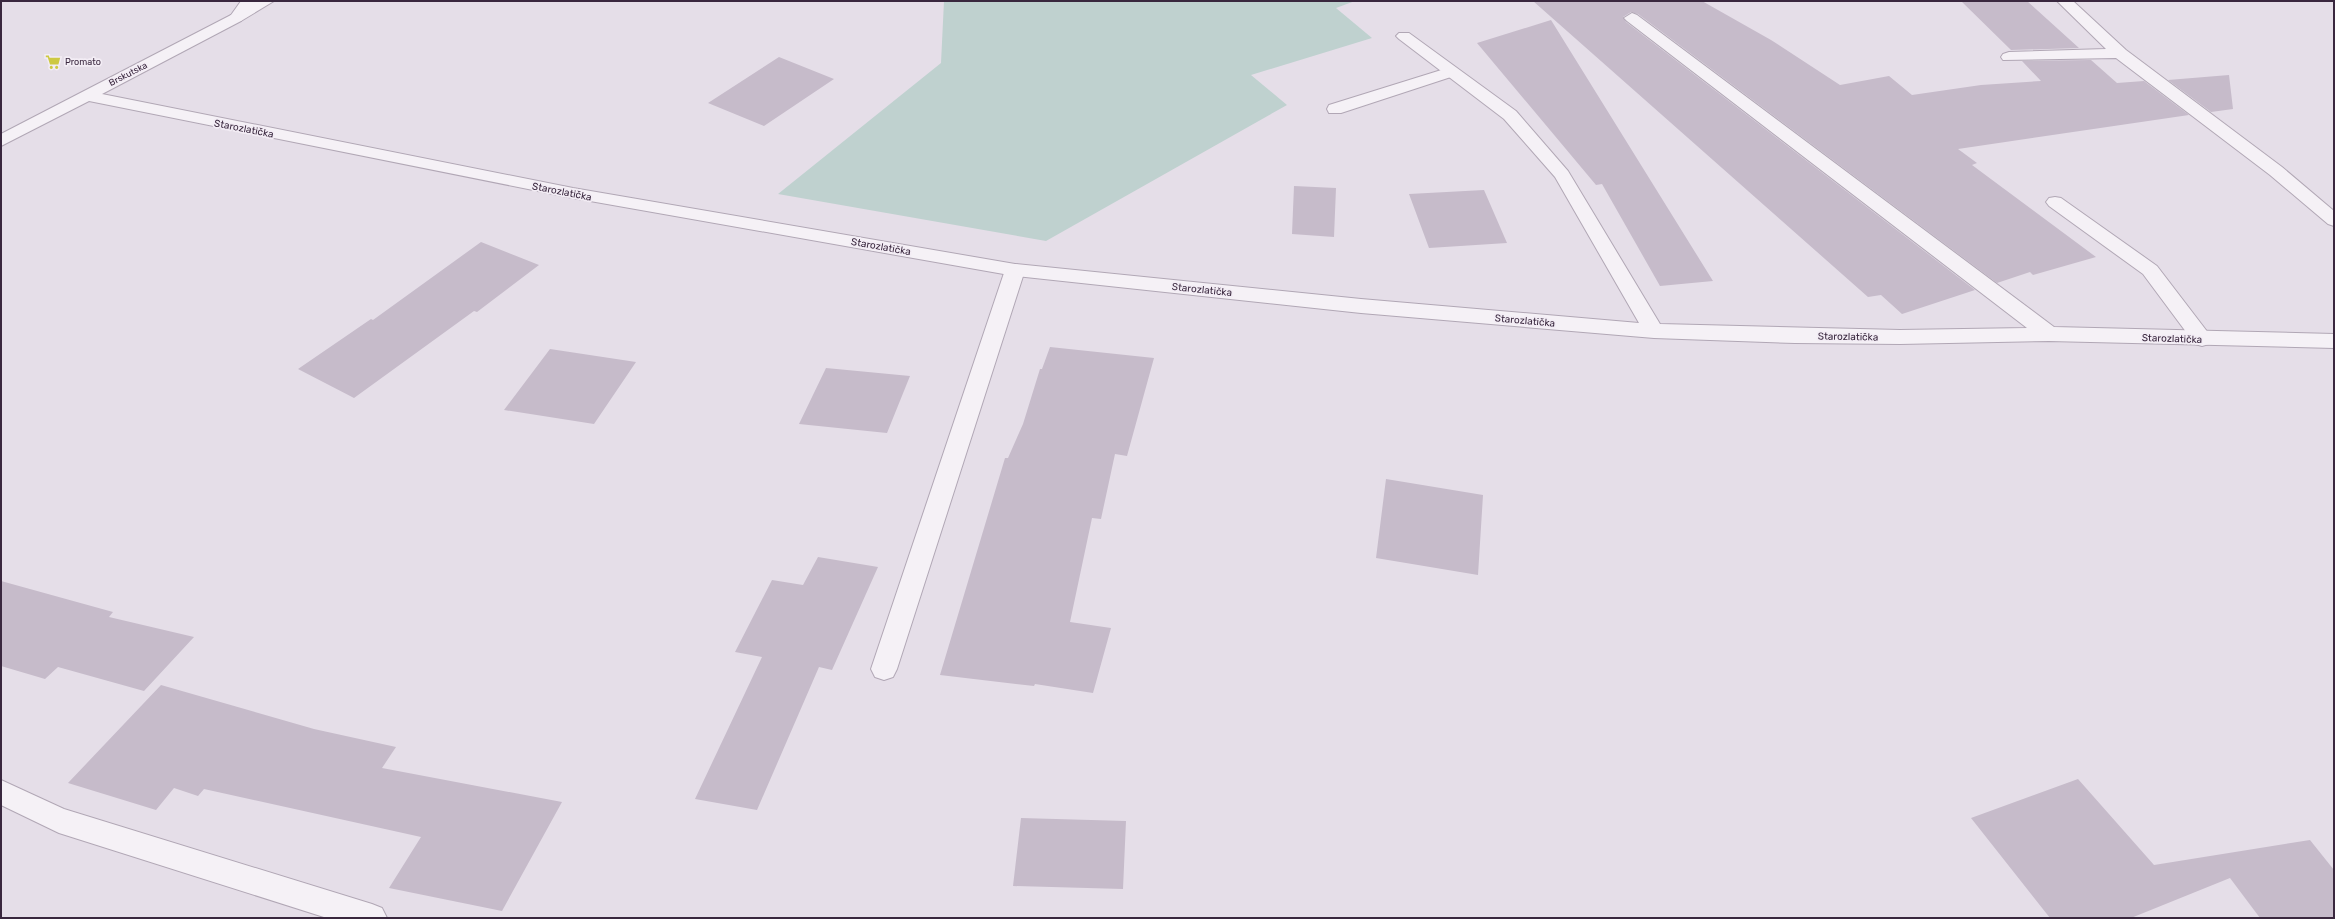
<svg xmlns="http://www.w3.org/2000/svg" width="2335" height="919" viewBox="0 0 2335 919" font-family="Rubik,sans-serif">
<rect width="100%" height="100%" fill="#e5dee8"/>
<path fill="#bfd1cf" d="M944,1H1355L1336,8L1372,38L1251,75L1287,105L1046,241L778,194L941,63Z"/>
<path fill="#c6bbca" d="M1533,1H1702L1771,40L1840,85L1889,76L1912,95L1981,85L2041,81L2022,61L2091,60L2117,83L2144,81L2189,115L1958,149L1977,163L1972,165L2096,257L2033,275L2030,272L1997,283L1638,14L1631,12L1623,17L1626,22L1975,290L1902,314L1881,295L1868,297Z
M1961,1H2027L2079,48L2011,50Z
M1551,20L1713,281L1660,286L1602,184L1596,185L1477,43Z
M779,57L834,79L764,126L708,103Z
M2229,75L2233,109L2211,112L2168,80Z
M1294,186L1336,188L1334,237L1292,234Z
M1484,190L1507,243L1429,248L1409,194Z
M481,242L539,265L477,312L474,311L354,398L298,369L371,319L373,320Z
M1050,347L1154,358L1127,456L1115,454L1101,519L1092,518L1070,622L1111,628L1093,693L1035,684L1034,686L940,675L1005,458H1008L1023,424L1040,369H1042Z
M550,349L636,362L594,424L504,410Z
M826,368L910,376L887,433L799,424Z
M1386,479L1483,495L1478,575L1376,558Z
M818,557L878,567L832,670L819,667L757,810L695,799L762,657L735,652L772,580L803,585Z
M1,581L113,612L109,617L194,637L144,691L58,667L45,679L1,666Z
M161,685L314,729L396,747L382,768L562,802L502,911L389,888L421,837L204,789L198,796L174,788L156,810L68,783Z
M2078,779L2154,865L2310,840L2334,870V918H2260L2230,878L2131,918H2050L1971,818Z
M1021,818L1126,821L1123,889L1013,886Z"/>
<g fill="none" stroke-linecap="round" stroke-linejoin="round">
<g stroke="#b1a7b5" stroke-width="2">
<path id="lane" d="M256,1H274L241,21H231L228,18L231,15Z
M1451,67L1457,69L1459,72L1457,75L1341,113H1329L1327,109L1329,105Z
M2055,197L2061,198L2157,266L2209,334L2212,339L2209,344L2202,346L2195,344L2143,274L2049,206L2046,202L2049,198Z
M1015,264L1022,266L1025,270L897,669L893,677L884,680L875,677L871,669L1005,270L1008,266Z"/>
</g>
<g stroke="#b1a7b5" stroke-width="2">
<path id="street" d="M241,1H256L241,21L102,94L573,188L1015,264L1361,299L1639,323L1555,177L1504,119L1399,39L1396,36L1399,33H1409L1516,111L1568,171L1660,324L1900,330L2027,328L1627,21L1624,18L1632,13L1637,15L2054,327L2334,334V348L2049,341L1900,344L1795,343L1654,338L1361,313L1015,276L573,198L89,101L1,146V134L231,15Z
M2057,1H2073L2126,50L2282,167L2334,211V226L2328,224L2270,175L2116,58L2003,60L2001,57L2003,54L2009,52L2106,49Z
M1,780L64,809L372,904L382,908L387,918H327L59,833L1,805Z"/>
</g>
<use href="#lane" fill="#f5f1f6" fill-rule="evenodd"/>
<use href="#street" fill="#f5f1f6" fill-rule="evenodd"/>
</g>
<defs>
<g id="supermarket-bare" transform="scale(1.2)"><path d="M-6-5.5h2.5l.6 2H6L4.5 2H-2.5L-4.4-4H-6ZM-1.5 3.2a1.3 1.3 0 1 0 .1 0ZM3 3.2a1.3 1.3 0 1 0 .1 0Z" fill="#cdc942" stroke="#f3edf5" stroke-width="2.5" paint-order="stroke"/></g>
</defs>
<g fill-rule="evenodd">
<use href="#supermarket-bare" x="53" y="62"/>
</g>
<g text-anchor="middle" stroke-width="3.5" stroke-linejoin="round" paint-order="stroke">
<g font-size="9" fill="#39273e" stroke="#f3edf5" text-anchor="start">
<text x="65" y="65">Promato</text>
</g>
<g font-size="9" fill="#39273e" stroke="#f3edf5">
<text transform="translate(128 74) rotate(-27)" y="3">Brskutska</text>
</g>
<g font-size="10" fill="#39273e" stroke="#f3edf5">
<text transform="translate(244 128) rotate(11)" y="4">Starozlatička</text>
<text transform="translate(562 191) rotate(11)" y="4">Starozlatička</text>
<text transform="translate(881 246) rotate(10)" y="4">Starozlatička</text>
<text transform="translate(1202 289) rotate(6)" y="4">Starozlatička</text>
<text transform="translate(1525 320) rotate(5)" y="4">Starozlatička</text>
<text transform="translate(1848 336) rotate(1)" y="4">Starozlatička</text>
<text transform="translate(2172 338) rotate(2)" y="4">Starozlatička</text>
</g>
</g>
<rect width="2335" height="919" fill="none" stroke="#39273e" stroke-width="4"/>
</svg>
